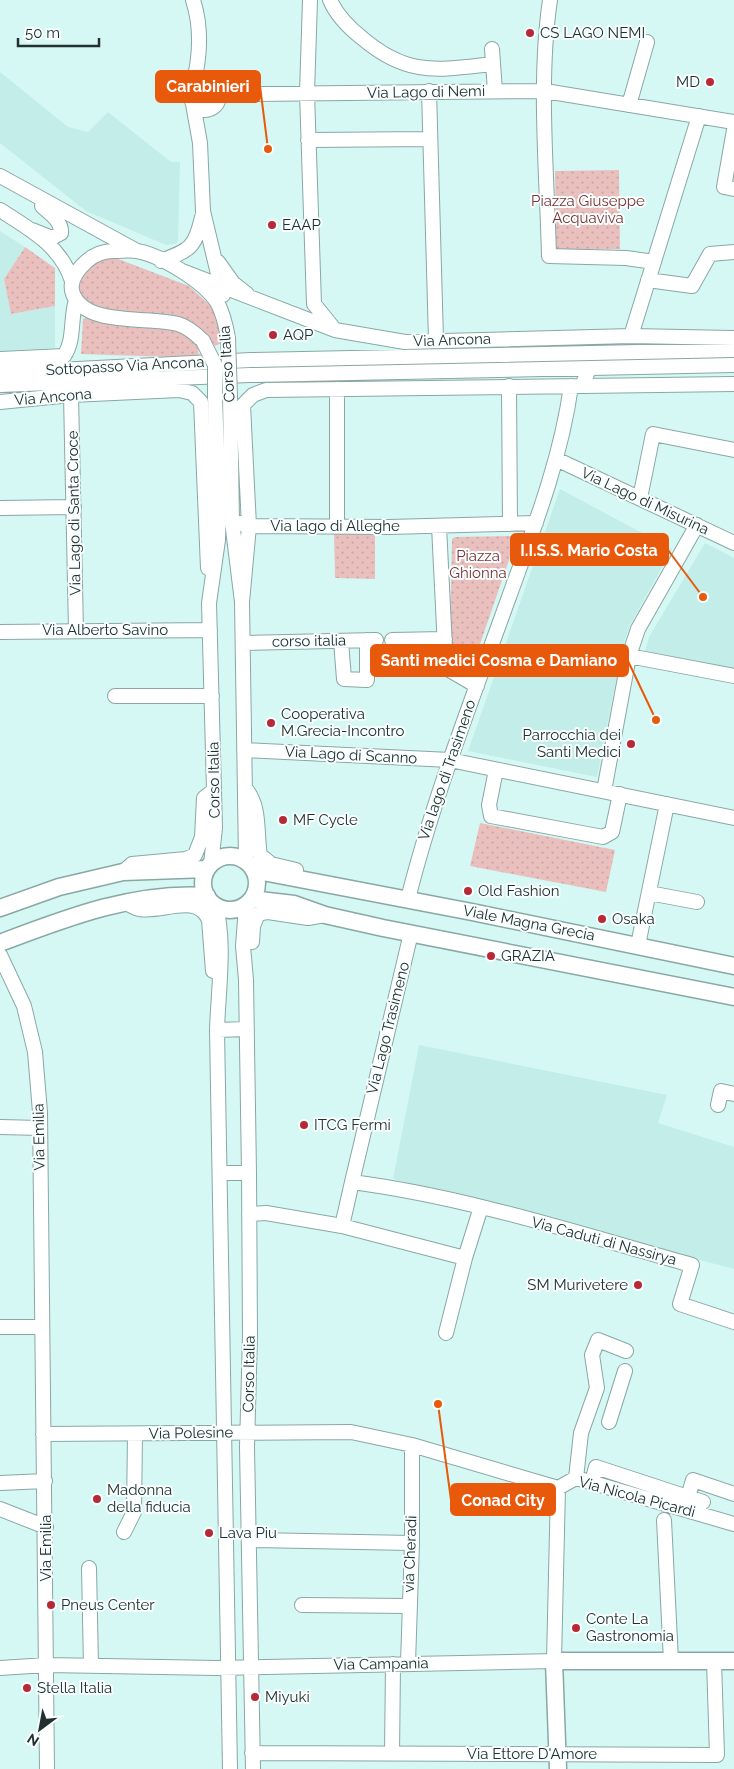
<svg xmlns="http://www.w3.org/2000/svg" width="734" height="1769" viewBox="0 0 734 1769" font-family="Raleway,sans-serif">
<defs>
<pattern id="green-dots" width="8" height="8" patternUnits="userSpaceOnUse" patternTransform="scale(1.25)"><rect width="8" height="8" fill="#eac0be"/><path d="M2 2h.1M6 6h.1" fill="none" stroke="#c8a5a4" stroke-width="1.8" stroke-linecap="round"/></pattern>
</defs>
<rect width="100%" height="100%" fill="#d6f8f4"/>
<path fill="#c2ede8" d="M0,72L68,127L88,132L108,112L171,162H180L178,240L176,244L166,245L86,211L0,143Z
M0,231L25,247L4,279L11,314L55,306V348L0,351Z
M560,489L672,549L630,625L622,649L597,777L468,751Z
M705,543L734,558V669L645,651L649,637Z
M419,1045L667,1095L658,1123L734,1147V1269L393,1179Z"/>
<path fill="url(#green-dots)" d="M619,170L620,249H556L555,171Z
M25,247L55,268V306L11,314L4,279Z
M113,257L189,286L213,308L222,343L215,346L209,339L130,313L93,308L78,295C78,269 90,262 113,257Z
M85,318L180,330L198,347L199,358L81,354L83,319Z
M334,534H375V579L335,578Z
M511,536L513,538L509,560L478,650L454,652L450,646L452,539L455,537Z
M480,823L615,850L606,892L470,866Z"/>
<g fill="none" stroke-linecap="round" stroke-linejoin="round">
<g stroke="#88a8a4" stroke-width="16">
<path id="minor" d="M310,0L307,93L314,304L335,330
M330,0C337,16 348,27 362,38C408,77 437,70 493,64
M550,0C538,81 547,174 549,256L626,258L654,262
M492,49L495,91
M191 96a14 14 0 1 1 28 0a14 14 0 1 1-28 0Z
M215,86L248,94L545,91L734,122
M192,89C200,60 202,28 193,0
M429,91L436,340
M193,104L200,143L203,211L223,295
M629,105L647,42
M734,130L724,187L734,189
M308,140L430,139
M0,176L135,250
M0,210C30,229 61,246 72,281
M32,230L52,238L61,233C62,221 50,214 42,206
M161,261C190,250 195,248 202,217
M218,262L233,283L247,294
M182,271L335,330L405,342L631,336L734,338
M648,280L692,286L710,254L734,252
M631,336L699,116
M203,341C196,334 188,327 178,324C149,316 86,327 73,294C68,281 77,270 87,261C95,254 103,251 114,251C122,251 130,250 137,251C161,255 204,282 217,302C223,313 226,326 228,338
M0,359L64,356C75,340 70,319 76,300
M0,373L251,360L734,350
M0,385L250,375L734,365
M509,386L510,524
M582,386L734,384
M337,389V527
M71,395L76,631
M230,396L232,521L242,602L246,861
M0,402L71,395L179,390L192,393L201,402L208,568
M556,459L734,543
M640,498L653,434L734,450
M0,508L74,507
M240,523L249,526L389,527L536,523
M439,526L446,668L477,686
M242,602L249,526L243,405L253,395L266,390L582,386L589,369
M0,632L210,630
M392,640L445,639
M341,641L344,679L367,680V640
M243,643L376,640
M629,656L734,676
M115,696H212
M244,750L450,760L734,818
M496,770L489,805L491,816L603,837L612,832L620,794
M245,788C261,806 256,833 260,855L271,864L296,870
M604,791L629,656L638,629L697,525
M211,864L215,828L209,603L218,540L219,510L215,397
M123,872L132,864L186,859L195,855L202,837L204,798L214,790
M649,893L697,902
M408,899C434,796 473,697 509,597C534,528 561,459 571,386
M126,903C130,905 136,909 140,909C163,913 197,892 209,920L213,971
M215,905C226,939 218,993 217,1030L230,1769
M246,906L243,946L246,980L249,1173L250,1335L247,1447L253,1769
M252,942L253,926L258,914L268,912L308,918L325,915
M638,945L667,804
M0,955L24,1006L35,1052L40,1112L47,1769
M217,1030L247,1029
M718,1105L721,1091L734,1094
M0,1127L40,1128
M220,1173H249
M352,1182L411,933
M249,1214L266,1213L342,1226L352,1182C467,1197 580,1234 692,1265L680,1304L734,1322
M342,1226L465,1258
M0,1327H42
M446,1333L465,1258L481,1207
M609,1422L625,1371
M43,1434L351,1432L412,1445L558,1488L576,1478L734,1524
M576,1478L581,1433L597,1388L592,1355L598,1340L626,1351
M592,1482L596,1467L703,1502
M0,1483L45,1481
M688,1497L693,1480L734,1494
M0,1509L46,1527
M664,1520L671,1661
M124,1532L134,1512L135,1434
M249,1540L412,1543
M89,1568L91,1666
M302,1605L409,1606
M408,1663L412,1543V1445
M0,1668L47,1665L217,1668L554,1661L558,1488
M252,1753L717,1755L714,1661
M392,1754L393,1664"/>
</g>
<g stroke="#88a8a4" stroke-width="19">
<path id="major" d="M203 883a27 27 0 1 1 54 0a27 27 0 1 1-54 0Z
M252,867L268,873L472,912L734,966
M252,899L294,904L325,915L383,928L734,997
M0,908L59,887L123,872L207,869
M0,943C66,918 135,891 207,896
M558,1769L554,1661H734"/>
</g>
<use href="#minor" stroke="#fff" stroke-width="14"/>
<use href="#major" stroke="#fff" stroke-width="16"/>
<g stroke="#88a8a4" stroke-width="16" stroke-linecap="butt">
<path id="minor-bridge" d="M228,338L230,396
M203,341L215,365V397"/>
</g>
<use href="#minor-bridge" stroke="#fff" stroke-width="14"/>
</g>
<g fill="#b92837" stroke="#f8fffe" stroke-width="2">
<circle cx="530" cy="33" r="5"/>
<circle cx="710" cy="82" r="5"/>
<circle cx="272" cy="225" r="5"/>
<circle cx="273" cy="335" r="5"/>
<circle cx="271" cy="723" r="5"/>
<circle cx="631" cy="744" r="5"/>
<circle cx="283" cy="820" r="5"/>
<circle cx="468" cy="891" r="5"/>
<circle cx="602" cy="919" r="5"/>
<circle cx="491" cy="956" r="5"/>
<circle cx="304" cy="1125" r="5"/>
<circle cx="638" cy="1285" r="5"/>
<circle cx="97" cy="1499" r="5"/>
<circle cx="209" cy="1533" r="5"/>
<circle cx="51" cy="1605" r="5"/>
<circle cx="576" cy="1628" r="5"/>
<circle cx="27" cy="1688" r="5"/>
<circle cx="255" cy="1697" r="5"/>
</g>
<g text-anchor="middle" stroke-width="4" stroke-linejoin="round" paint-order="stroke">
<g font-size="15" fill="#23302e" stroke="#f8fffe" text-anchor="start">
<text x="540" y="38">CS LAGO NEMI</text>
<text x="700" y="87" text-anchor="end">MD</text>
<text x="282" y="230">EAAP</text>
<text x="283" y="340">AQP</text>
<text x="281" y="719">Cooperativa<tspan x="281" dy="17">M.Grecia-Incontro</tspan></text>
<text x="621" y="740" text-anchor="end">Parrocchia dei<tspan x="621" dy="17">Santi Medici</tspan></text>
<text x="293" y="825">MF Cycle</text>
<text x="478" y="896">Old Fashion</text>
<text x="612" y="924">Osaka</text>
<text x="501" y="961">GRAZIA</text>
<text x="314" y="1130">ITCG Fermi</text>
<text x="628" y="1290" text-anchor="end">SM Murivetere</text>
<text x="107" y="1495">Madonna<tspan x="107" dy="17">della fiducia</tspan></text>
<text x="219" y="1538">Lava Piu</text>
<text x="61" y="1610">Pneus Center</text>
<text x="586" y="1624">Conte La<tspan x="586" dy="17">Gastronomia</tspan></text>
<text x="37" y="1693">Stella Italia</text>
<text x="265" y="1702">Miyuki</text>
</g>
<g font-size="15" fill="#23302e" stroke="#f8fffe">
<text transform="translate(426 92) rotate(-1)" y="5">Via Lago di Nemi</text>
<text transform="translate(452 340) rotate(-2)" y="5">Via Ancona</text>
<text transform="translate(227 364) rotate(-94)" y="5">Corso Italia</text>
<text transform="translate(125 366) rotate(-3)" y="5">Sottopasso Via Ancona</text>
<text transform="translate(53 397) rotate(-5)" y="5">Via Ancona</text>
<text transform="translate(645 501) rotate(25)" y="5">Via Lago di Misurina</text>
<text transform="translate(74 513) rotate(-91)" y="5">Via Lago di Santa Croce</text>
<text x="335" y="531">Via lago di Alleghe</text>
<text x="105" y="635">Via Alberto Savino</text>
<text transform="translate(309 641) rotate(-1)" y="5">corso italia</text>
<text transform="translate(351 755) rotate(3)" y="5">Via Lago di Scanno</text>
<text transform="translate(447 770) rotate(-71)" y="5">Via lago di Trasimeno</text>
<text transform="translate(214 780) rotate(-91)" y="5">Corso Italia</text>
<text transform="translate(529 923) rotate(11)" y="5">Viale Magna Grecia</text>
<text transform="translate(388 1028) rotate(-76)" y="5">Via Lago Trasimeno</text>
<text transform="translate(39 1137) rotate(-91)" y="5">Via Emilia</text>
<text transform="translate(604 1241) rotate(15)" y="5">Via Caduti di Nassirya</text>
<text transform="translate(249 1374) rotate(-89)" y="5">Corso Italia</text>
<text transform="translate(191 1433) rotate(-1)" y="5">Via Polesine</text>
<text transform="translate(637 1497) rotate(15)" y="5">Via Nicola Picardi</text>
<text transform="translate(46 1548) rotate(-90)" y="5">Via Emilia</text>
<text transform="translate(410 1554) rotate(-88)" y="5">via Cheradi</text>
<text transform="translate(381 1664) rotate(-1)" y="5">Via Campania</text>
<text x="532" y="1759">Via Ettore D'Amore</text>
</g>
<g font-size="15" fill="#7d3234" stroke="#f8fffe">
<text x="588" y="206">Piazza Giuseppe<tspan x="588" dy="17">Acquaviva</tspan></text>
<text x="478" y="561">Piazza<tspan x="478" dy="17">Ghionna</tspan></text>
</g>
</g>
<path fill="none" stroke="#e8590c" stroke-width="2" d="M268 149L260 86M703 597L668 550M656 720L628 661M438 1404L451 1500"/>
<g fill="#e8590c" stroke="#f8fffe" stroke-width="2">
<circle cx="268" cy="149" r="5"/>
<circle cx="703" cy="597" r="5"/>
<circle cx="656" cy="720" r="5"/>
<circle cx="438" cy="1404" r="5"/>
</g>
<g fill="#e8590c" stroke="#e8590c" stroke-width="2">
<rect x="156" y="71" width="104" height="31" rx="5"/>
<rect x="511" y="534" width="157" height="31" rx="5"/>
<rect x="371" y="645" width="257" height="31" rx="5"/>
<rect x="451" y="1484" width="104" height="31" rx="5"/>
</g>
<g font-size="16" text-anchor="middle" font-weight="bold" fill="#fff">
<text x="208" y="92">Carabinieri</text>
<text x="589" y="556">I.I.S.S. Mario Costa</text>
<text x="499" y="666">Santi medici Cosma e Damiano</text>
<text x="503" y="1506">Conad City</text>
</g>
<g transform="translate(40 1729) rotate(212)" stroke="#f8fffe" stroke-width="4" paint-order="stroke">
<path d="M0-4L9 19L0 12L-9 19Z" fill="#23302e"/>
<text y="-8" font-size="14" font-weight="bold" text-anchor="middle" fill="#23302e">N</text>
</g>
<path d="M18 38v8h81v-8" fill="none" stroke="#23302e" stroke-width="2.5"/>
<text x="25" y="38" font-size="15" fill="#23302e" stroke="#f8fffe" stroke-width="4" paint-order="stroke">50 m</text>
</svg>
